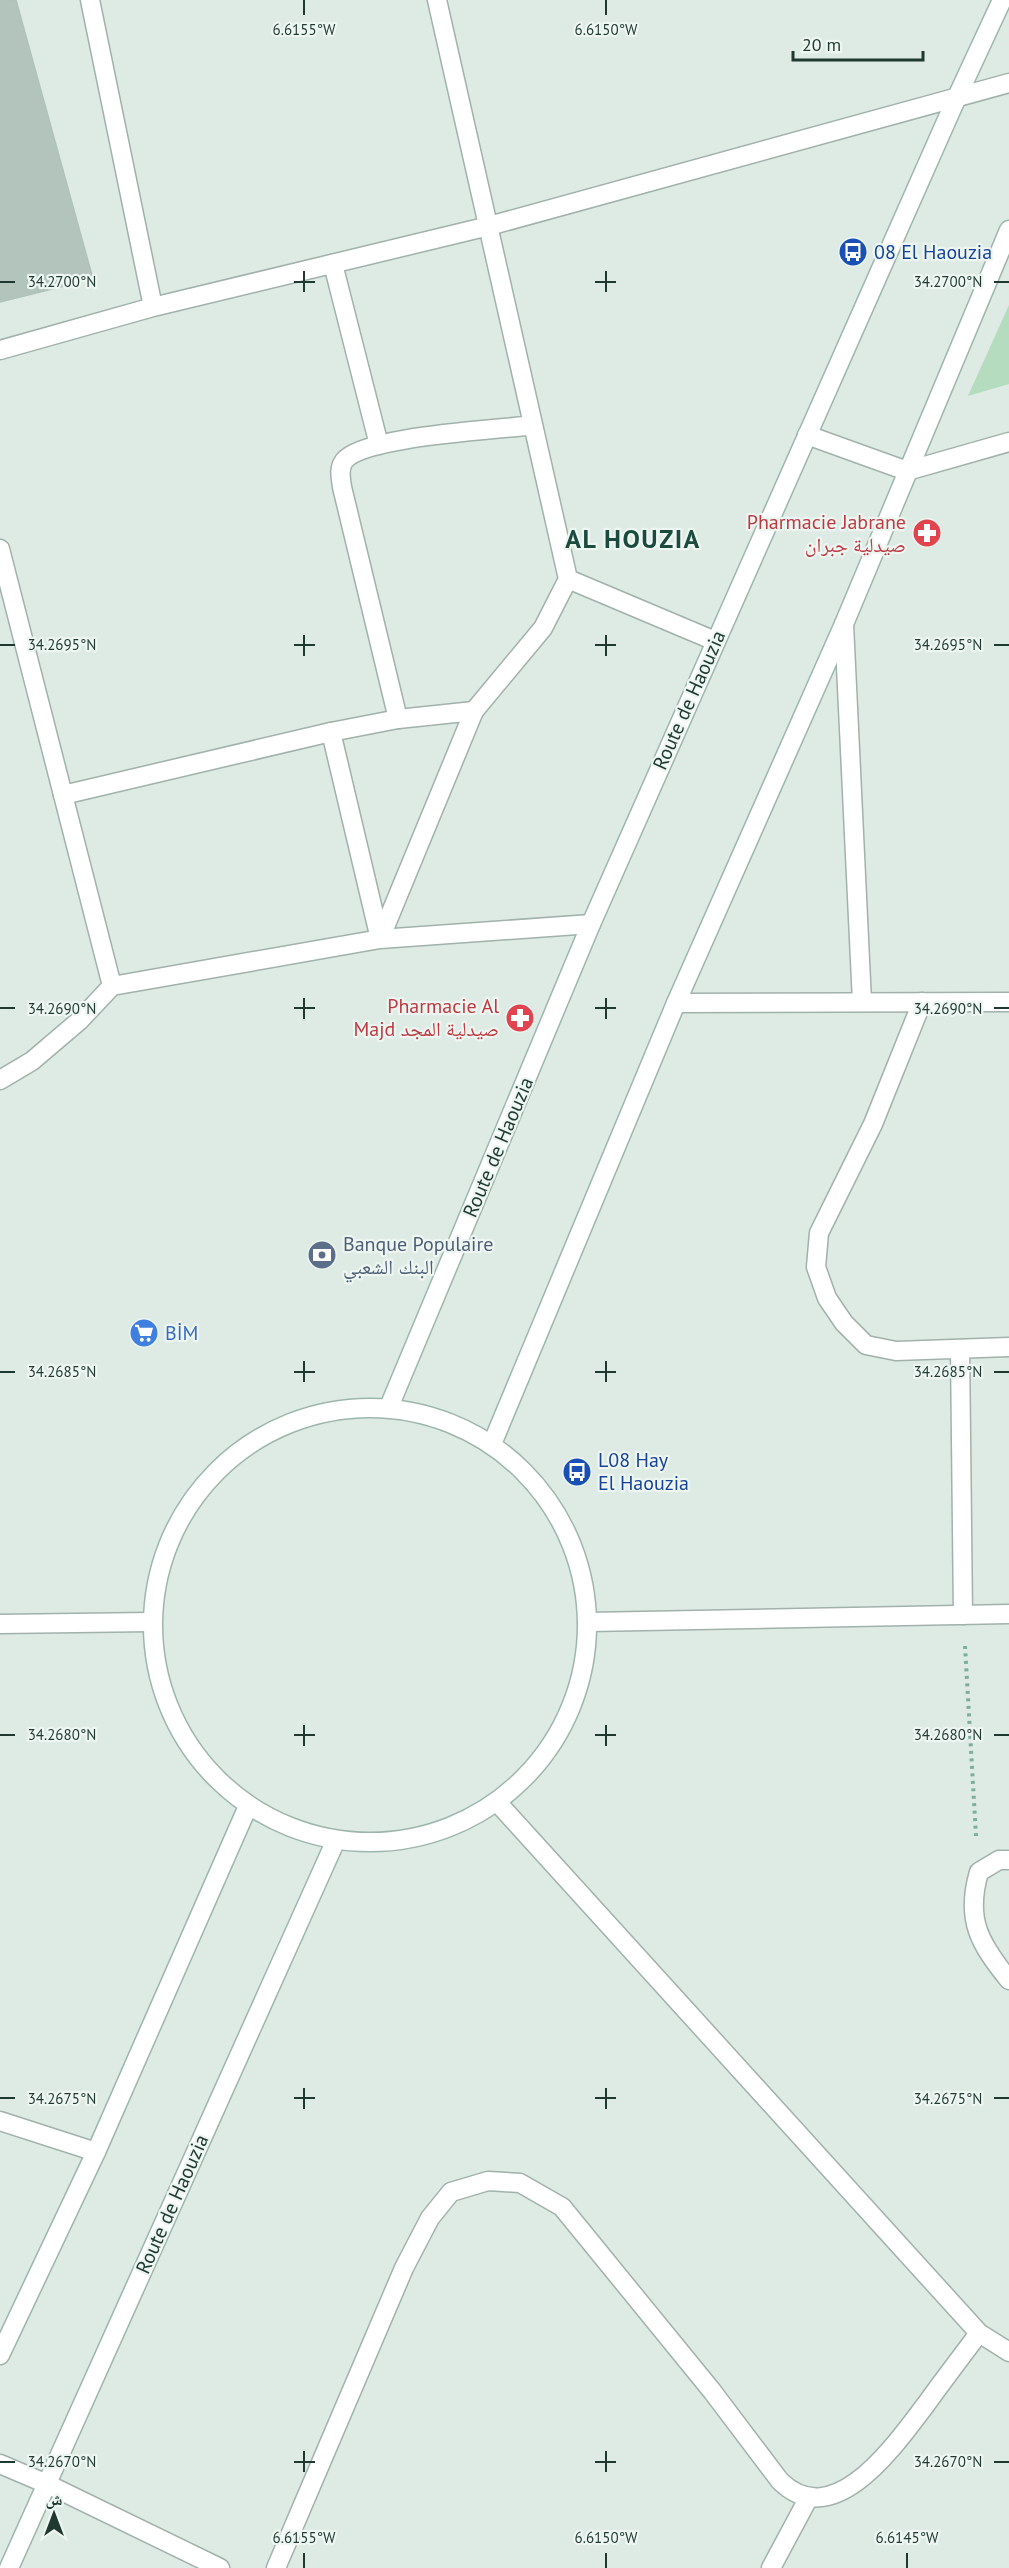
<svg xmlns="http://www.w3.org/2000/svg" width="1009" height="2568" viewBox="0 0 1009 2568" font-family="'PT Sans','Noto Naskh Arabic',sans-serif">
<rect width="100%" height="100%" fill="#deeae4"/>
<path fill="#b5dcbf" d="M1009,305V384L968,396Z"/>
<path fill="#b3c4bd" stroke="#b0c3bb" stroke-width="1.5" d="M0,0H16L93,279L0,302Z"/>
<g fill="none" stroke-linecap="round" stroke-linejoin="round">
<g stroke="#a1b1ab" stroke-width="21">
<path id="lane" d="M437,0L568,579L543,628L474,711
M333,264L379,445
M568,579L715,641
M398,719L342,487C341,478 338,469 344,461C362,436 498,430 533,425
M63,795L331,732
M922,1002L873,1124L819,1233L816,1267L827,1298L844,1323L866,1345L896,1351L1009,1347
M960,1349L963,1615
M0,2121L96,2152"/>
</g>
<g stroke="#a1b1ab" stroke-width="21">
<path id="street" d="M90,0L153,307
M0,350L153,307L489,226L1009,83
M807,435L907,471L1009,442
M0,549L112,986
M844,624L862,1002
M474,711L380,939L331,732L398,719Z
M676,1003L1009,1002
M0,1080L32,1061L79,1021L112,986L380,939L591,924
M589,1622L1009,1614
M0,1624L151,1622
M497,1802L979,2333L1009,2352
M1009,1860H999L979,1872C965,1920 980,1944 1009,1980
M0,2464L47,2484L220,2568
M276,2568L404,2268L430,2218L451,2192L488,2181L520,2183L562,2207L712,2391L780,2481C835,2535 897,2442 927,2403C944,2379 962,2356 979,2333
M771,2568L809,2497"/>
</g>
<g stroke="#9db6ac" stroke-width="21">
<path id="secondary" d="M389,1407L591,924L957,97L1002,0
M153 1625a217 217 0 1 1 434 0a217 217 0 1 1-434 0Z
M492,1444L676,1003L844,624L1009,230
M0,2355L96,2152L248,1806
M9,2568L336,1840"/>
</g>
<path stroke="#7dae9d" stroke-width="4" stroke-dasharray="3 4.5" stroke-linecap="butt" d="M965,1646L976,1836"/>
<use href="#lane" stroke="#fff" stroke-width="18"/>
<use href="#street" stroke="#fff" stroke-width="18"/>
<use href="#secondary" stroke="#fff" stroke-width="18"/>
</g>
<path fill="none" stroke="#1f3931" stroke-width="2" d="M304,0V15M606,0V15M304,271V292M606,271V292M0,282H15M294,282H315M595,282H616M994,282H1009M304,635V656M606,635V656M0,645H15M294,645H315M595,645H616M994,645H1009M304,998V1019M606,998V1019M0,1008H15M294,1008H315M595,1008H616M994,1008H1009M304,1361V1382M606,1361V1382M0,1372H15M294,1372H315M595,1372H616M994,1372H1009M304,1725V1746M606,1725V1746M0,1735H15M294,1735H315M595,1735H616M994,1735H1009M304,2088V2109M606,2088V2109M0,2098H15M294,2098H315M595,2098H616M994,2098H1009M304,2451V2472M606,2451V2472M0,2462H15M294,2462H315M595,2462H616M994,2462H1009M304,2553V2568M606,2553V2568M907,2553V2568"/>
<defs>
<g id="bus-disc" transform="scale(1.5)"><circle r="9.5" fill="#1a4fb4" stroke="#eef6f2"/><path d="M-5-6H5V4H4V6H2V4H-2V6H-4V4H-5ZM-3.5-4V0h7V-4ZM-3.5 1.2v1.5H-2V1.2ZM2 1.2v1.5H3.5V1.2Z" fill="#fff"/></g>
<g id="pharmacy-disc" transform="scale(1.5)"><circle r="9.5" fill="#e0444e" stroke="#eef6f2"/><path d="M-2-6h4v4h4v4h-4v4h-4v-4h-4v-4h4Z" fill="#fff"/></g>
<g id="bank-disc" transform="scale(1.5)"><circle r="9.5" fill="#5c6f8a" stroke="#eef6f2"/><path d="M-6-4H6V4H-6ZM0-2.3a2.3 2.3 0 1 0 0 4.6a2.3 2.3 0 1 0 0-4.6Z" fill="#fff"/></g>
<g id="supermarket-disc" transform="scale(1.5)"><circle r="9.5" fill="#3f7fe0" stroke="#eef6f2"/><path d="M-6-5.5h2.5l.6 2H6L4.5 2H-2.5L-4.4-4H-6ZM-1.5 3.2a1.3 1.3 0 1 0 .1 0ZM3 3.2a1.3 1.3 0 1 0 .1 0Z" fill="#fff"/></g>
</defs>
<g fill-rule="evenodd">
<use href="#bus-disc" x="853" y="252"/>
<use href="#pharmacy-disc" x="927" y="533"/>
<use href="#pharmacy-disc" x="520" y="1018"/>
<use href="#bank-disc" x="322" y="1255"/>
<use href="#supermarket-disc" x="144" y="1333"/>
<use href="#bus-disc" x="577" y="1472"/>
</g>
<g text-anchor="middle" stroke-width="4.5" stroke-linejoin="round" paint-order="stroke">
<g font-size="20" fill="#164399" stroke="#eef6f2" text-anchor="start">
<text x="874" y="259">08 El Haouzia</text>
<text x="598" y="1467">L08 Hay<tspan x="598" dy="23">El Haouzia</tspan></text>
</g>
<g font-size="20" fill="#be3a42" stroke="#eef6f2" text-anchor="end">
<text x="906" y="529">Pharmacie Jabrane<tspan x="906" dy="23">صيدلية جبران</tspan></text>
<text x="499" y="1013">Pharmacie Al<tspan x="499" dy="23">Majd صيدلية المجد</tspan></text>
</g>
<g font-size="20" fill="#1f3931" stroke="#eef6f2">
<text transform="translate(689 700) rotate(-66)" y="7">Route de Haouzia</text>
<text transform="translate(498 1147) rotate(-67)" y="7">Route de Haouzia</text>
<text transform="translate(172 2204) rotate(-66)" y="7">Route de Haouzia</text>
</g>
<g font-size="20" fill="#4e5e75" stroke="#eef6f2" text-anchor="start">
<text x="343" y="1251">Banque Populaire<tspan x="343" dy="23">البنك الشعبي</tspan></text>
</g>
<g font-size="20" fill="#366cbe" stroke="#eef6f2" text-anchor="start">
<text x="165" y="1340">BİM</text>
</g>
<g font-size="26" font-weight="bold" letter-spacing="1.5" fill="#1b4b3e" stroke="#eef6f2">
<text x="633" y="548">AL HOUZIA</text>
</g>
</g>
<g font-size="15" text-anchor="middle" fill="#1f3931" stroke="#eef6f2" stroke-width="4.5" stroke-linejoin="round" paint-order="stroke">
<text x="304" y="35">6.6155°W</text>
<text x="606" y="35">6.6150°W</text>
<text x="62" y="287">34.2700°N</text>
<text x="948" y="287">34.2700°N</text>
<text x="62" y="650">34.2695°N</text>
<text x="948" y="650">34.2695°N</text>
<text x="62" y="1014">34.2690°N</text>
<text x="948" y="1014">34.2690°N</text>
<text x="62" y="1377">34.2685°N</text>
<text x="948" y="1377">34.2685°N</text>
<text x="62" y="1740">34.2680°N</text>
<text x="948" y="1740">34.2680°N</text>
<text x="62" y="2104">34.2675°N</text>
<text x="948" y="2104">34.2675°N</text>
<text x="62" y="2467">34.2670°N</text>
<text x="948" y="2467">34.2670°N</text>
<text x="304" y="2543">6.6155°W</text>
<text x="606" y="2543">6.6150°W</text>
<text x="907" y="2543">6.6145°W</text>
</g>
<g transform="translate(54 2514)" stroke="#eef6f2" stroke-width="4.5" paint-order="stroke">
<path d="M0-4.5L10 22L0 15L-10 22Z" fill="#1f3931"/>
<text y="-9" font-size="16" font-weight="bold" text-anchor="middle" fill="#1f3931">ش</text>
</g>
<path d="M793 51v9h130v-9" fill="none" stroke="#1f3931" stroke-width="3"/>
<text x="802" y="51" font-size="18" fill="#1f3931" stroke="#eef6f2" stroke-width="4.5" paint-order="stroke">20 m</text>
</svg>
